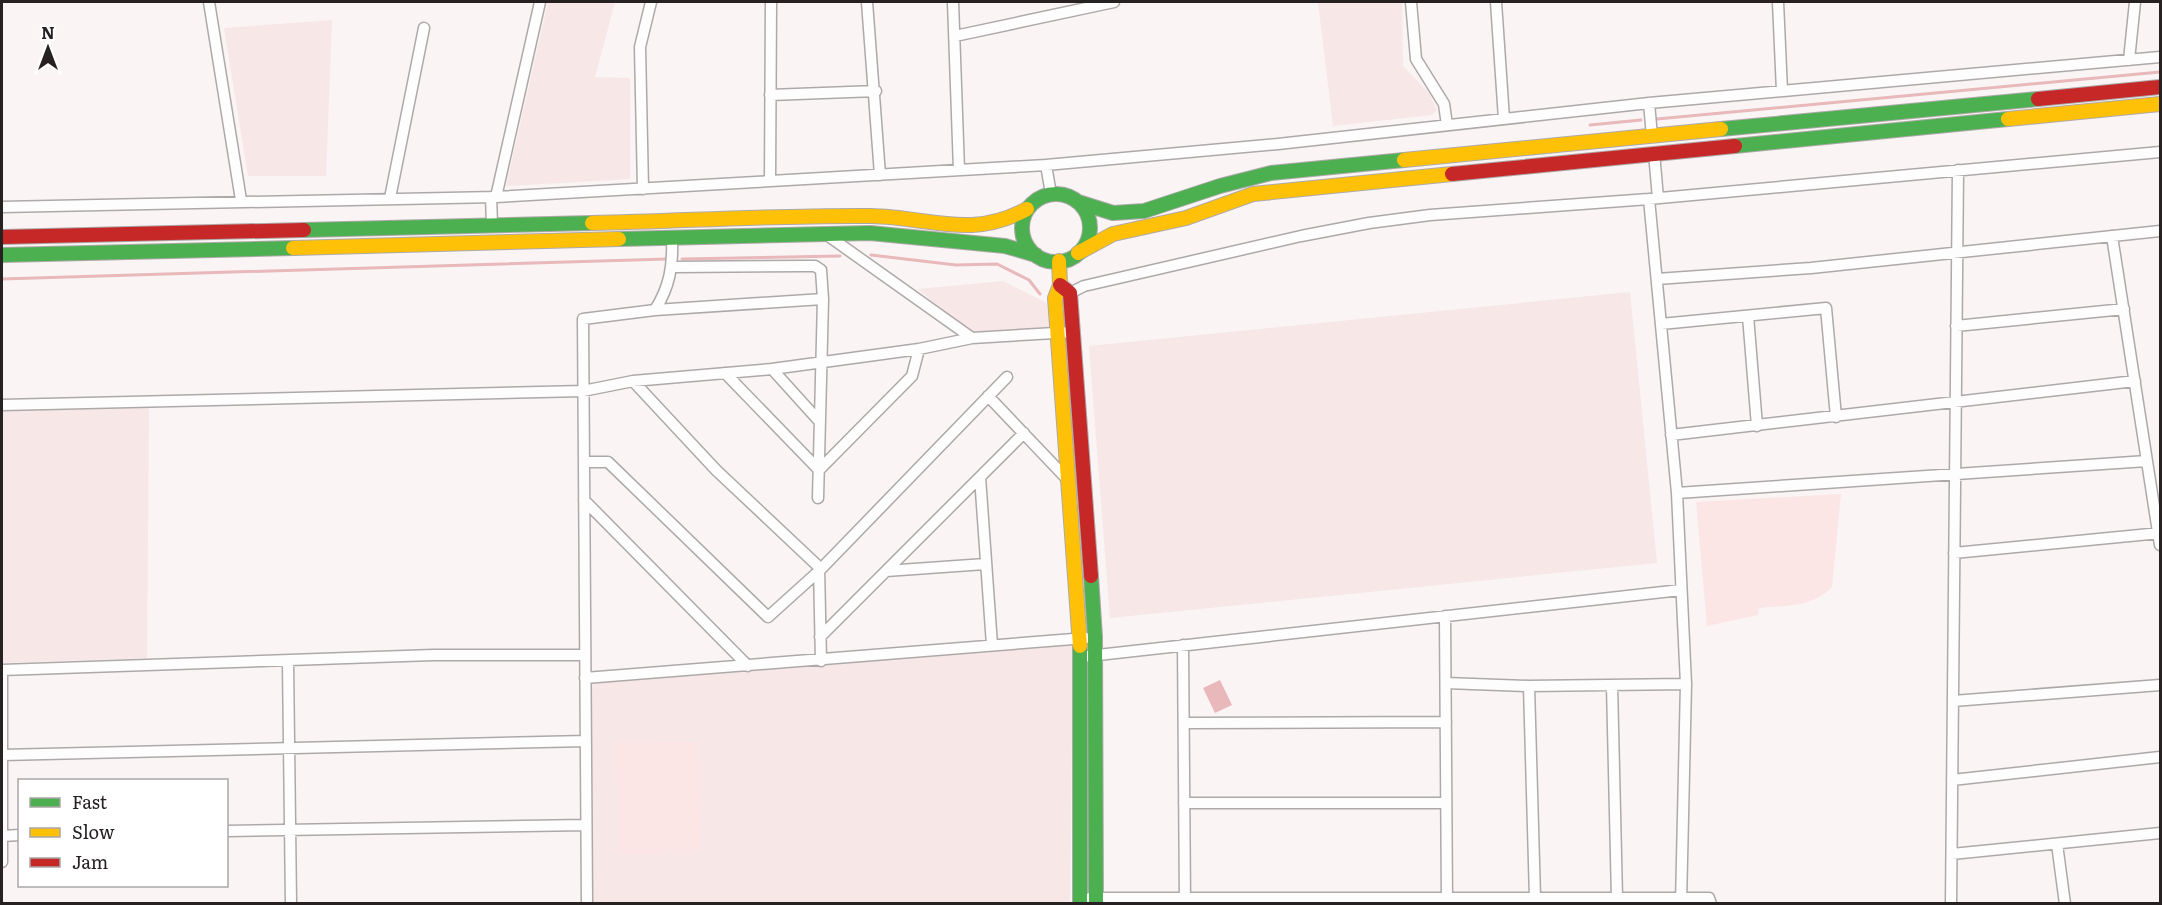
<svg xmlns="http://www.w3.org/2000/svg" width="2162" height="905" viewBox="0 0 2162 905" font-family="Literata,serif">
<rect width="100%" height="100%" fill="#faf4f4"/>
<path fill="#f7e7e7" d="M548,2H615L595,77L630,78V179L506,186Z
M1318,2H1402L1403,66L1429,93L1437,110L1432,115L1333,126Z
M332,20L326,176H248L224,28Z
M1003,281L1047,303L1049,330L971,335L918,289Z
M1630,292L1657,563L1110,618L1089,346Z
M149,406L147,658L2,663V411Z
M1073,641L1070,903H592L591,682Z"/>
<path fill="#fce5e5" d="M1841,494L1832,587C1812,608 1786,605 1759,608L1758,615L1707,626L1696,502Z
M699,742L700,853L618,854L616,743Z"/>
<path fill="#e8b8bb" d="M1220,680L1232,705L1215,713L1203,688Z"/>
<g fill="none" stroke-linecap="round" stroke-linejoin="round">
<path stroke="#e8b8bb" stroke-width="3" d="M1657,119L2160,72
M1590,125L1641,120
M871,255L956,265L997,264L1029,280L1040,294
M682,259L840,256
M2,279L667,259"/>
<g stroke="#aea9a9" stroke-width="13">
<path id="street" d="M209,2L241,200
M867,2L880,175
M953,2L959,170
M1411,2L1416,59L1444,104L1447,125
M1496,2L1504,119
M1778,2L1782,91
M955,36L1114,2
M2129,60L2135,2
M770,95L876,91
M1649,103L1652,136
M1654,153L1658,198
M1046,165L1051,194
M770,181L771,2
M643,189L640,47L651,2
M491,197L492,224
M496,197L540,2
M390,198L424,28
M1649,199L1677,493L1686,684L1681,904
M2,207L496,197L1046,165L1278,144L1649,103L2160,57
M827,235L972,338
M2112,236L2160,545
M673,267L802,266H815L821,270L823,299L818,498
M1657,279L1811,268L2160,231
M1070,293L1084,286L1301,236L1369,223L1430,215L1649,199L2160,152
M655,310C670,286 673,266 672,238
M1748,316L1757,426
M1661,324L1826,308L1836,417
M1956,326L2124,309
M772,369L819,421
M725,373L819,470L912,376L919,349
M633,381L716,470L819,567L821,661
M988,396L1067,479
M2,405L583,391L633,381L772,369L919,349L972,338L1072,332
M1671,435L2135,381
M584,462H608L768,617L819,571L1007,377
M980,477L992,645
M1677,493L2147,461
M584,500L748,666
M1954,553L2160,533
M886,571L985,564
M1445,616L1447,904
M820,637L1024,433
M1183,645L1185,903
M1080,657L1681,590
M288,662L291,904
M2,670L433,655H585
M585,678L1086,638
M1446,683L1529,686L1686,684
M1612,685L1617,898
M1529,686L1535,898
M1953,701L2160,685
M1184,723L1446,722
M2,755L586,741
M1952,780L2160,757
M1184,803H1446
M226,831L586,825
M2,836L20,835
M2057,844L2065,904
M1952,854L2160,833
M2,862V670
M1090,898H1709L1711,904
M587,904L583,319L655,310L823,299
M1951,904L1958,170"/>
</g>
<g stroke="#aea9a9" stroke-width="16">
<path id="fast" d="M1721,129L2038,99
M1735,146L2008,119
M1022 228a34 34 0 1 1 68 0a34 34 0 1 1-68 0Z
M1078,202L1113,213L1144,211L1220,186L1271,173L1404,160
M304,230L592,223
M619,239L870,233L1005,246L1036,255
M2,255L293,248
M1091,576L1095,637L1096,904
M1080,646V904"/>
</g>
<g stroke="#aea9a9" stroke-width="16">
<path id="slow" d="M2008,119L2160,104
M1404,160L1721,129
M592,223C685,221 778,215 871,216C930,217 970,240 1027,209
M293,248L619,239
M1078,253L1113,234L1186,218L1253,194L1452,174
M1059,261L1060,285L1055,298L1080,646"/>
</g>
<g stroke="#aea9a9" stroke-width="16">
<path id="jam" d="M2038,99L2160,87
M1452,174L1735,146
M2,237L304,230
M1060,285L1070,293L1091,576"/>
</g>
<use href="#street" stroke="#fefdfd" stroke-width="10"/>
<use href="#fast" stroke="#4caf50" stroke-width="14"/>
<use href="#slow" stroke="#ffc107" stroke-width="14"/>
<use href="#jam" stroke="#c62828" stroke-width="14"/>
</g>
<rect width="2162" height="905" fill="none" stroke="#272122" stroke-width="6"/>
<rect x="18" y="779" width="210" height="108" fill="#ffffff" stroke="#a9a6a7" stroke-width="1.5"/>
<rect x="30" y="798" width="30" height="9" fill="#4caf50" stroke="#a9a6a7" stroke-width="1.5"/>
<text x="72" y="809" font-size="18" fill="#272122">Fast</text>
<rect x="30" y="828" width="30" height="9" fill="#ffc107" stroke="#a9a6a7" stroke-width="1.5"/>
<text x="72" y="839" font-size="18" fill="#272122">Slow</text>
<rect x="30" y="858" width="30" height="9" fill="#c62828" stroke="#a9a6a7" stroke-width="1.5"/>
<text x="72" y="869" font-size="18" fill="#272122">Jam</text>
<g transform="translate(48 48)" stroke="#ffffff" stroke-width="4.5" paint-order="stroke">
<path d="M0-4.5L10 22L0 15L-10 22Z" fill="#272122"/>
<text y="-9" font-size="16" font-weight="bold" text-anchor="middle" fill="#272122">N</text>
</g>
</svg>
